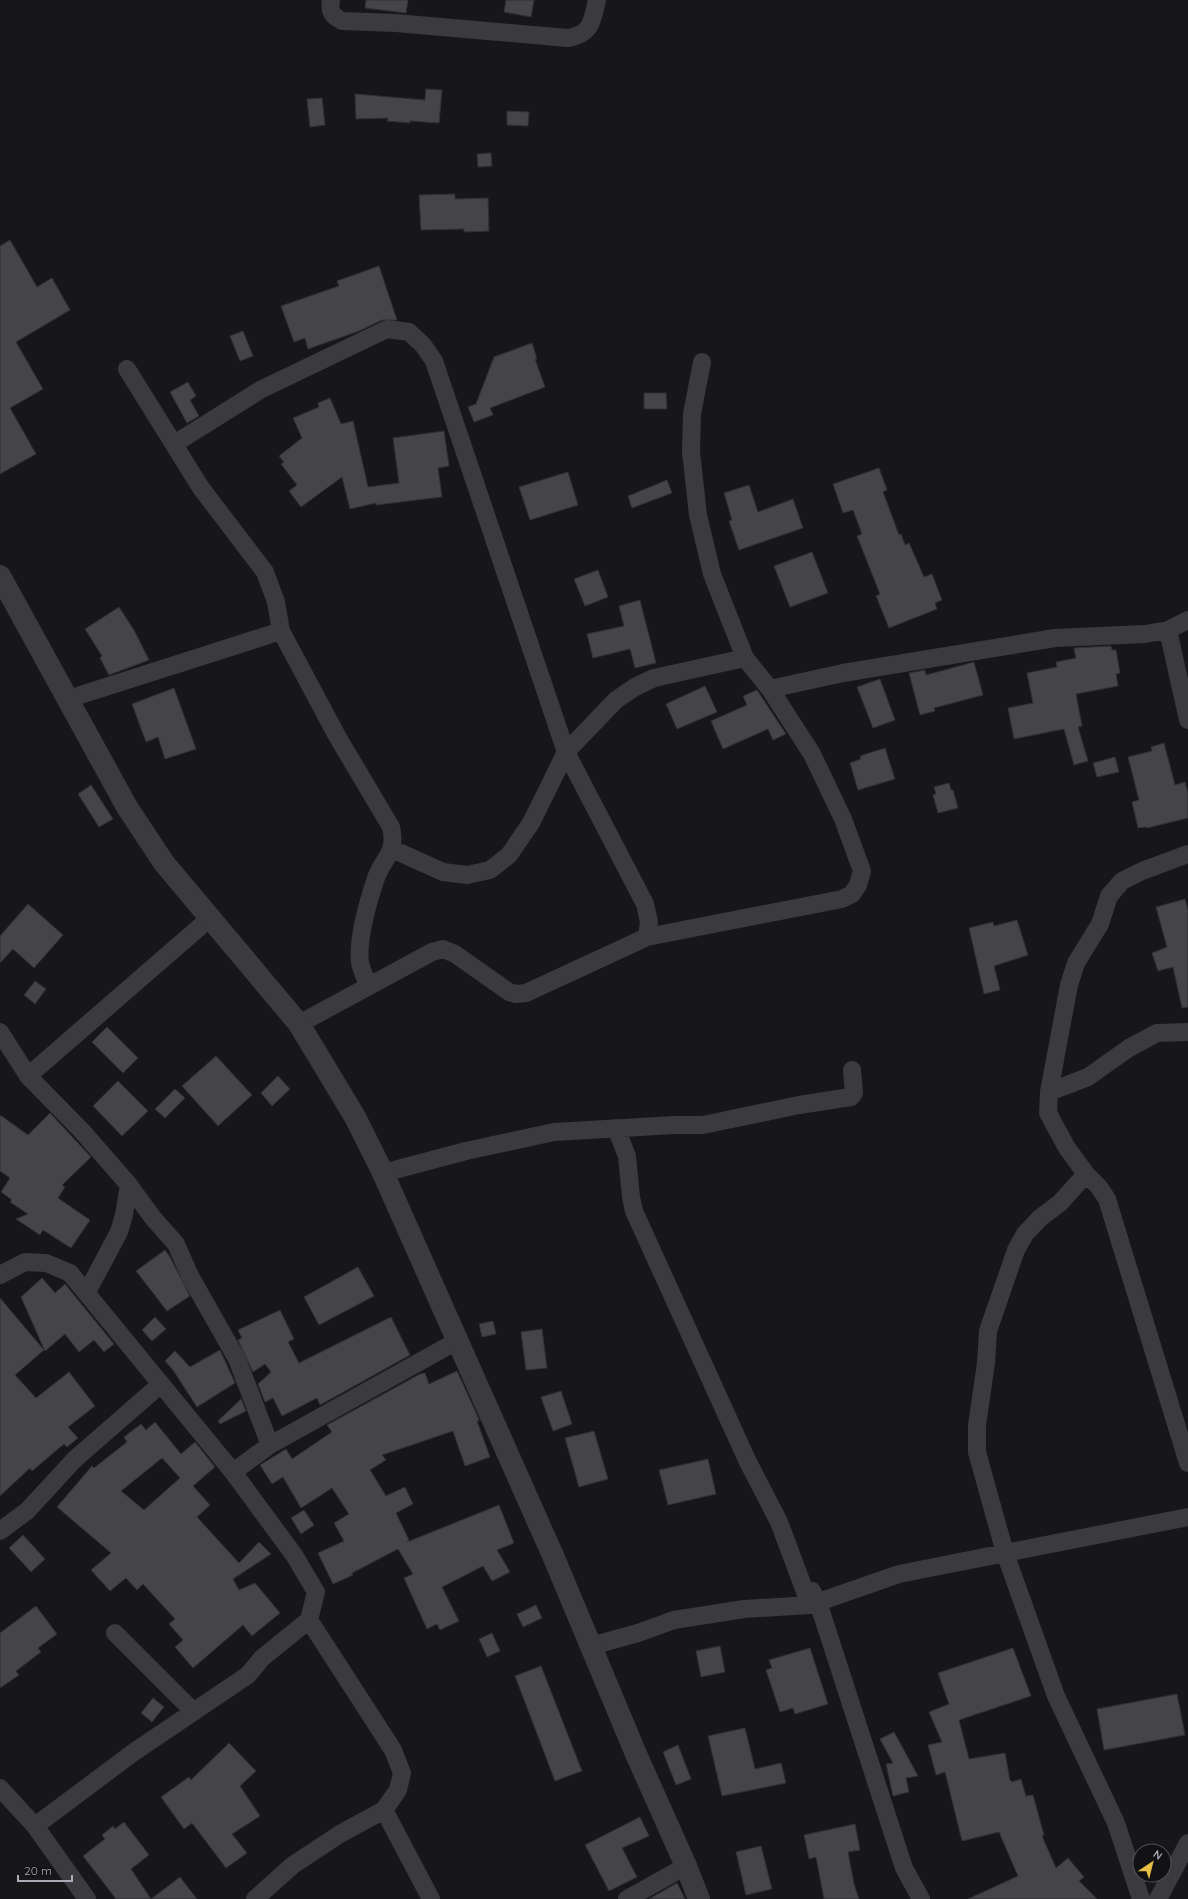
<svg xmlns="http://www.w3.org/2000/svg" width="1188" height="1899" viewBox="0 0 1188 1899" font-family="Quicksand,sans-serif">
<rect width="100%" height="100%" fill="#171719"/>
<path fill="#444449" stroke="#313134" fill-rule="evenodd" d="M366,0H408L406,13L365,8Z
M506,0H534L531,17L504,12Z
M426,89L442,90L439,123L410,121V123L387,121L388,118L356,119L355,94L425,100Z
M322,98L325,125L310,127L307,99Z
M507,111L529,112L528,126L507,125Z
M491,153L492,166L478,167L477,154Z
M455,194V199L488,198L489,231L464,232V229L421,230L419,195Z
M10,240L37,287L52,278L70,310L16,342L43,389L10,408L36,454L0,474V246Z
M379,266L397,320H382L359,331L308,349L305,338L294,342L281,306L339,286L337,281Z
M243,331L253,356L240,361L230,336Z
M532,343L537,359H535L545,387L490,408L493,415L474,422L468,407L476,404L494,357Z
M188,382L196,396L190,400L199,416L187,423L170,392Z
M644,393H666L667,409H644Z
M330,398L341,424L353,421L368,487L399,483L393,438L444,431L449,466L438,468L442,497L376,505V503L350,509L342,477L301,507L289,491L297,485L281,464L284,462L279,456L302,438L293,418L319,407L318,403Z
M879,468L887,490L883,492L899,535L901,534L905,545L909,543L924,577L932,574L942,600L935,603L937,609L889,628L876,596L880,594L857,536L862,534L853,510L843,513L833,484Z
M568,472L578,505L530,520L519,487Z
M667,480L672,493L632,508L628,496Z
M749,485L758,512L793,499L803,528L739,550L729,521L732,520L724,493Z
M812,552L828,593L790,607L774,566Z
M598,570L608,597L585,606L574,579Z
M640,600L656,663L635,668L630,649L593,658L587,634L624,626L619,606Z
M119,607L134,630L149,660L109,675L100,658L102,656L85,629Z
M1111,646L1112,650H1116L1120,673L1116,674L1118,686L1076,694L1082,726L1078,727L1088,761L1074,765L1064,729L1014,739L1008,708L1033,703L1027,673L1057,667L1056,662L1076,658L1074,648Z
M974,662L983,695L934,708L935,711L920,715L909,673L925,670L926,675Z
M880,679L895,720L873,728L857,687Z
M705,686L717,712L677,729L666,704Z
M174,688L196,749L165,759L158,737L146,742L132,704Z
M757,690L786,734L773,740L768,729L723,749L711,721L747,705L743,696Z
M1164,743L1175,785L1185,782L1188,793V818L1147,828L1146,827L1138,828L1132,802L1139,800L1128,757L1152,751L1151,747Z
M885,748L895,779L858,790L850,763L861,759L860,756Z
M1115,757L1119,772L1097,777L1093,763Z
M949,783L951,790H953L958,808L938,813L933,795L936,794L934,787Z
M91,785L113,819L99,827L78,794Z
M1185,899L1188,910V1007L1182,1008L1173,967L1158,971L1152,953L1167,947L1156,907Z
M28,904L63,935L34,968L13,949L0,963V936Z
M1017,920L1028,955L994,966L1000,990L984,994L969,928L993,922L994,926Z
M35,981L46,989L35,1004L24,995Z
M107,1027L138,1058L123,1073L92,1042Z
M216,1056L252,1095L218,1126L182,1086Z
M278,1076L290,1089L272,1106L261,1093Z
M118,1081L148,1111L122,1136L93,1106Z
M175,1089L185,1098L165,1118L155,1109Z
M50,1113L91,1157L62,1185L65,1187L58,1198L90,1220L71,1248L43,1230L40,1235L16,1219L28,1214L10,1202L12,1200L1,1192L10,1178L0,1171V1115L28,1135Z
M165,1250L170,1257L190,1296L167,1311L136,1271Z
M358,1267L374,1296L319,1325L304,1297Z
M42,1278L55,1293L65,1284L114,1344L104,1352L94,1340L79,1352L65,1334L45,1351L21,1297Z
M0,1298L44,1350L15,1375L36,1398L69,1372L95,1406L68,1427L78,1438L67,1447L64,1444L32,1471L30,1468L0,1496Z
M280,1310L294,1339L288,1342L299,1363L391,1317L410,1355L320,1405L317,1398L282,1416L273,1398L265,1402L258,1384L271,1372L265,1364L253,1372L238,1340L242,1338L238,1330Z
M155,1317L166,1329L152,1341L142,1330Z
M493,1321L496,1334L482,1337L479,1324Z
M542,1329L547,1368L526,1370L521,1332Z
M220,1350L235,1383L197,1407L173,1370L165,1361L175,1351L190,1367Z
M457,1371L478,1417L479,1421H477L490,1457L465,1466L453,1431L382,1455L386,1460L370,1470L386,1496L405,1487L413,1504L396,1513L409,1540L407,1542L499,1505L514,1543L497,1550L510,1572L492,1581L483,1566L442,1587L459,1621L440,1630L437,1624L427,1629L404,1578L413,1574L398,1549L352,1573L353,1575L333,1584L318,1553L344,1541L334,1523L349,1514L332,1488L301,1508L283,1477L272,1484L260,1465L286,1449L292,1459L332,1432L327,1425L420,1374L425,1373L429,1384Z
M561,1391L572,1424L553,1431L541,1397Z
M241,1399L246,1411L220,1424L218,1421Z
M155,1422L181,1454L195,1442L215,1467L193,1486L210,1505L197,1517L239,1563L259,1542L271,1554L233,1579L239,1590L255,1583L280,1613L252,1636L243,1625L193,1668L175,1647L183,1640L169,1624L175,1619L143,1584L137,1590L126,1578L110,1591L91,1570L111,1553L57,1507L92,1466L94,1468L127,1442L124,1437L141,1424L146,1430ZM162,1458L180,1478L144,1510L121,1491Z
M594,1431L608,1479L579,1487L565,1438Z
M708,1459L716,1494L668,1505L659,1470Z
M304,1510L314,1525L301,1534L291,1518Z
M23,1535L45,1559L31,1572L9,1548Z
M536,1605L542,1618L523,1627L517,1614Z
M36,1606L57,1634L38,1648L41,1652L16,1671L19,1675L0,1688V1633Z
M492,1633L500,1651L487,1657L479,1639Z
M720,1646L725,1672L701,1677L696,1651Z
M810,1648L828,1704L795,1714L793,1708L780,1712L766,1670L772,1668L769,1660Z
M1013,1648L1031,1696L959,1720L969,1759L1005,1753L1010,1780L1012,1782L1021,1779L1026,1796L1033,1795L1044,1835L1042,1836L1056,1868L1068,1858L1084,1877L1079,1881L1097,1899H968L1018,1876L999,1832L962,1841L945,1772L936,1775L928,1745L942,1742L929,1712L949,1704L938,1673Z
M541,1666L582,1771L555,1781L515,1676Z
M1177,1694L1185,1735L1104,1750L1097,1709Z
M153,1698L164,1707L152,1722L141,1713Z
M745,1728L755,1769L781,1763L786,1783L722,1796L708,1736Z
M894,1732L918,1776L906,1778L909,1792L893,1796L886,1764L893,1763L880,1739Z
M229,1743L256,1771L240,1786L260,1816L232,1834L247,1853L226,1868L192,1823L184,1829L161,1797L189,1777L191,1780Z
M678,1745L691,1779L676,1785L663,1752Z
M640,1817L649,1836L622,1848L637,1877L609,1891L585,1845Z
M124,1822L149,1855L131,1869L151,1899L180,1877L197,1899H116L83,1856L105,1839L102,1835L113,1826L115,1829Z
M855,1824L860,1850L848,1852L854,1884L859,1899H824L816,1857L809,1859L804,1835Z
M761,1846L772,1889L746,1895L736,1852Z
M677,1883L685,1899H649Z"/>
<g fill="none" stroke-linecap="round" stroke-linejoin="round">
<path stroke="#3a3a3f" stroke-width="18" d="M331,0C329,11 332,16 342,21L396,23L568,38C592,34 592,21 597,0
M127,369L201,488L265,572L276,602L281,631L337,736L391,827C397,854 384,856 376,878C368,902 357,938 360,963C362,971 366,979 368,986
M174,444L260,390L387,329L409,332L423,345L434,361L566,752L645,904L649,922L647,937
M1168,630L1188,720
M770,689L843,673L1055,638L1145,634L1168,630L1188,620
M68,699L281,631
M392,849L443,872L467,875L490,870L509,855L531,823L566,752L616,700L635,687L654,678L745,658
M1188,854L1142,871L1122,881L1109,896L1100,924L1076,963L1069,985L1049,1092L1048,1113L1067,1148L1086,1174L1099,1187L1107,1199L1188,1463
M299,1024L432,952L443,949L455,954L509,992L516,994L526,993L647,937L842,899L852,894L858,885L862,871L843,819L812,754L770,689L745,658L712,574L698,515L691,452L692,414L702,362
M0,1032L28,1076L82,1131L129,1185L153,1218L176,1244L190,1276L237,1359L270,1445
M28,1076L210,918
M1049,1092L1088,1077L1129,1048L1157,1033L1188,1032
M616,1128L627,1156L631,1197L634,1211L747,1460L779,1522L810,1605
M383,1173L466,1151L554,1132L674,1125H703L799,1105L851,1097L854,1093L852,1070
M1086,1174L1060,1203L1040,1218L1025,1234L1016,1250L988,1331L986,1363L977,1425V1452L1005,1553L1056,1696L1116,1823L1141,1899
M0,1275L25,1262L46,1263L70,1273L233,1472L294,1555L316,1592L309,1620L262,1658L248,1675L134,1752L35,1826
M87,1292L119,1232L124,1215L129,1185
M233,1472L270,1445L457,1341
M0,1531L27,1511L75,1459L161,1384
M812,1591L818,1602L904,1868L921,1899
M115,1633L193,1711
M591,1646L638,1633L674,1620L744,1609L810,1605L899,1574L1188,1517
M0,1788L35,1826L87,1899
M384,1810L431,1899
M255,1899L293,1865L340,1834L384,1810L398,1790L402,1773L393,1750L309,1620
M627,1899L686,1866
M1158,1899L1188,1843"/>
<path stroke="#3a3a3f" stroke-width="22" d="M0,576L127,807L164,863L299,1024L355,1117L383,1173L554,1558L636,1754L686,1866L699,1899"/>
</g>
<g transform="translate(1152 1863) rotate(35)"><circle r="19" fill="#121214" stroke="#4f5055"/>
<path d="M0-3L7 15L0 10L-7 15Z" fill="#e4bf44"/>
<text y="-6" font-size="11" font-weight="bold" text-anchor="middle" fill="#aaadb7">N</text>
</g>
<path d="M18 1875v6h54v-6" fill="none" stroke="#aaadb7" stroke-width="2"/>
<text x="24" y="1875" font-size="12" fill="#aaadb7" stroke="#121214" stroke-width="3" paint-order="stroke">20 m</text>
</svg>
